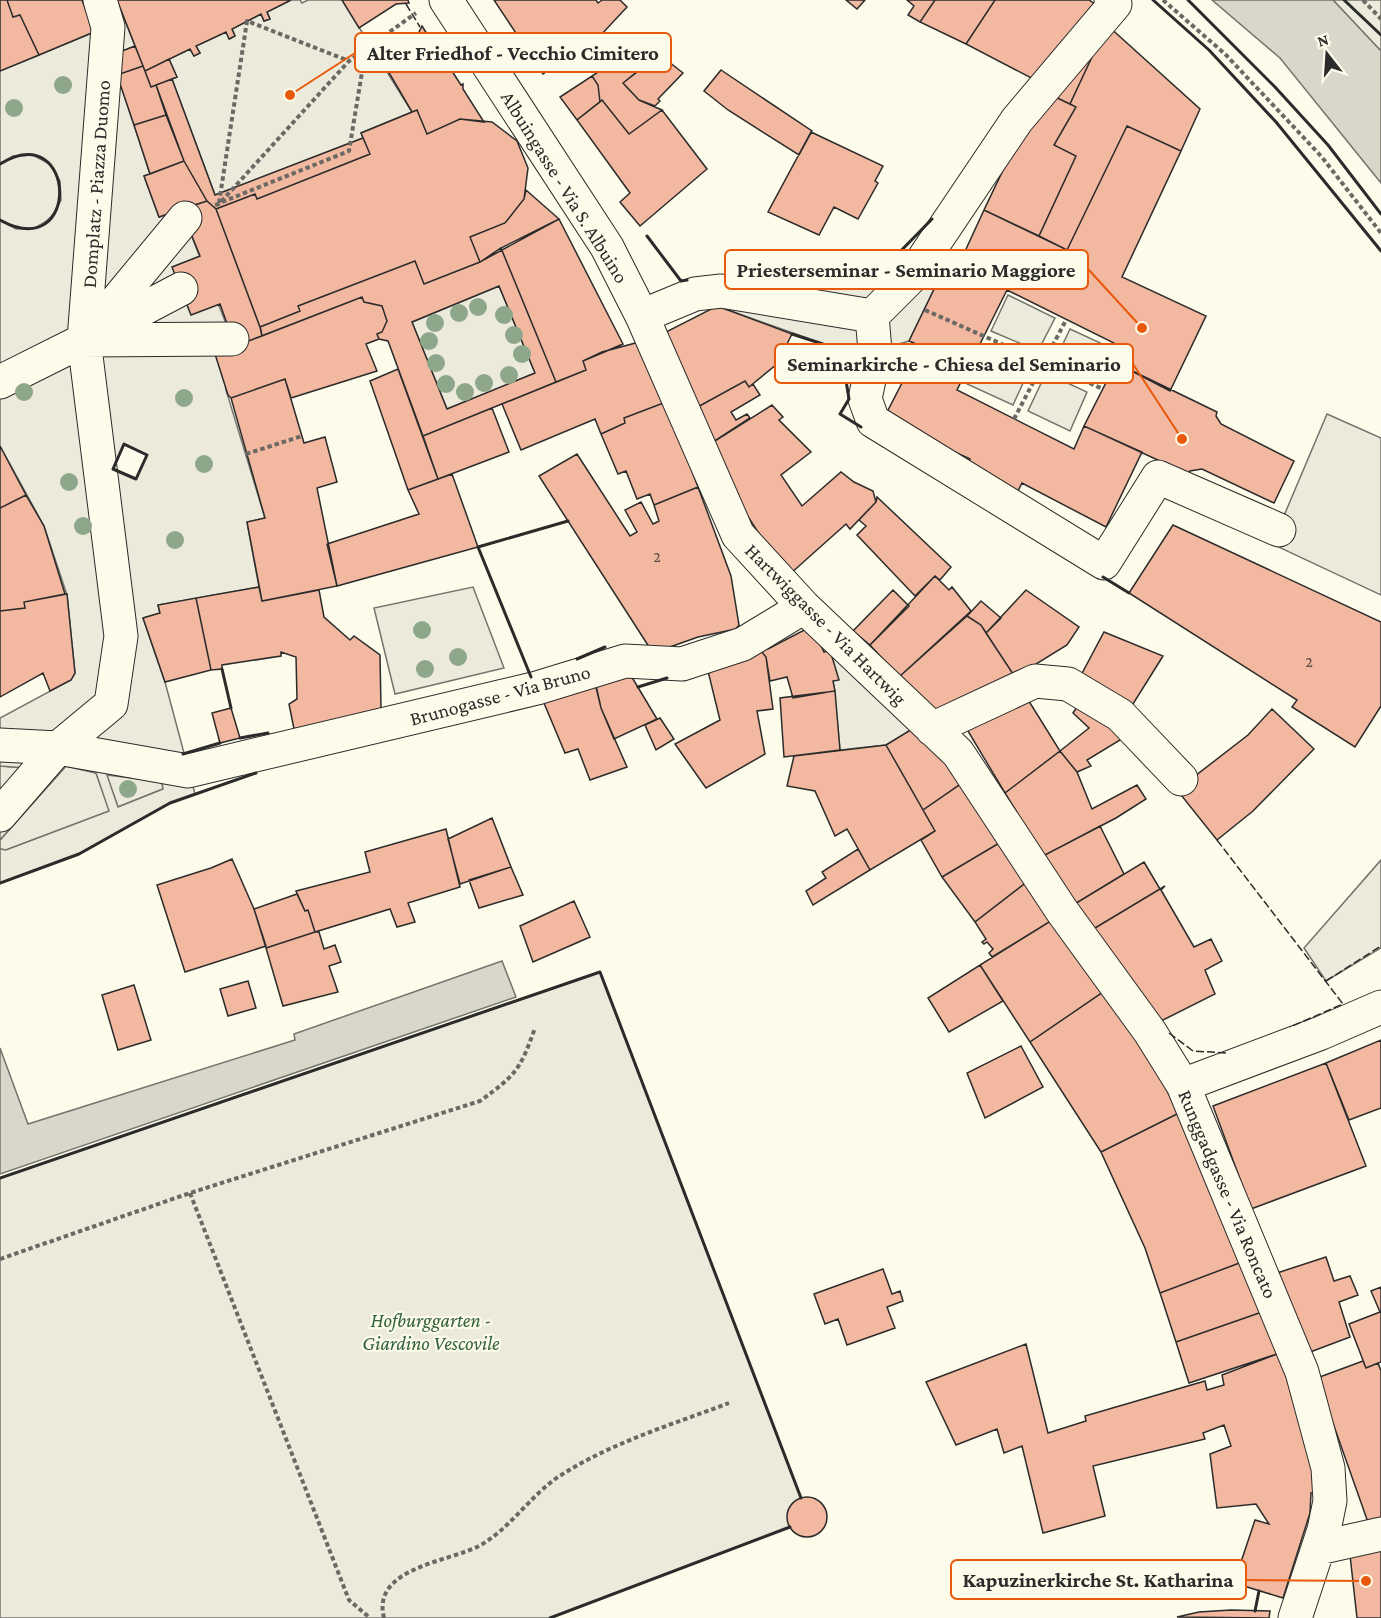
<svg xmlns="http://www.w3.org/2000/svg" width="1381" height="1618" viewBox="0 0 1381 1618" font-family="'Crimson Pro',serif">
<rect width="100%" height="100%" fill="#fdfbea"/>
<path fill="#ecebdb" stroke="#74746e" stroke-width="1.5" d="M291,0H300L302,3L308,0H342L412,112L361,133L363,138L215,195L172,79L177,77L169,59L190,49L194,56L200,53L196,46L226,32L230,39L235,36L232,29L261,14L264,21L270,19L267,12Z
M1333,0H1381V51Z
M33,155C38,158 45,160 49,164C78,188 52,236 16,229C11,228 5,223 0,220V164L13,156Z
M499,286L535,373L447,409L412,322Z
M1008,295L1055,318L1038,351L991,331Z
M1070,329L1109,347L1095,379L1055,361Z
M983,349L1029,370L1013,405L967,384Z
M1046,373L1087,392L1070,431L1028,411Z
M473,587L504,668L395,694L374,608Z
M0,766L26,768L0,798Z
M66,766L96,773L110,811L6,850L0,849V840Z
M106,774L156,781L162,783L163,789L118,807Z
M600,972L801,1498L793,1503L788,1511L790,1527L551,1618H0V1178Z"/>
<path fill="#eceadb" stroke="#74746e" stroke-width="1.5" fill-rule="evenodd" d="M82,0H117L135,46L118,53L114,64L150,174L144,176L159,217L181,209L232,339L226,390L265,518L247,522L259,587L158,605L160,613L143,618L165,682L195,794L170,803L79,854L0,883V849L6,850L109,811L96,773L66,766L0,840V798L25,768L0,766V718L71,680L75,673L67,595L44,526L0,446V220L16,229L35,228L52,218L61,200L60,181L50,164L33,155L13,156L0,164V71L94,32ZM124,445L147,455L136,479L113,469ZM107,775L156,781L162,783L163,789L118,807Z
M888,264L912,276L938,281L909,341L875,351L841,350L717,306L724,278Z
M1327,414L1381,438V595L1272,544Z
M853,631L935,716L886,745L840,750L830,650Z
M1381,860V948L1326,981L1304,948Z"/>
<path fill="#d8d7c9" stroke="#74746e" stroke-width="1.5" d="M1212,0H1333L1381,51V183L1280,58Z
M502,961L516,997L0,1174V1048L28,1124L295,1040L294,1034Z"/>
<path fill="#f2b8a0" stroke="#2b2b2b" stroke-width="1.5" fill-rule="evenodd" d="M0,0H7L13,17L20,15L39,55L0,71Z
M7,0H82L94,32L39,55L20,15L13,17Z
M117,0H291L267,12L270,19L264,21L261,14L232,29L235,36L229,39L226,32L196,46L200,53L194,56L190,49L145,71Z
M342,0H408L409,3L396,4L359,28Z
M494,0H596L598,3L602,0H620L627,7L600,36L543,74Z
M846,0H865L857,9Z
M907,0H935L920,22L908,15L914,6Z
M935,0H995L966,44L920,22Z
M995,0H1089L1104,10L1041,83L966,44Z
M1107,25L1070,104L1049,94Z
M1107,25L1200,109L1181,151L1127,126L1067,250L1039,236L1076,156L1054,145L1076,107L1070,104Z
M422,26L429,37L432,36L435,39L432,41L445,61L447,59L450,63L448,65L461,85L463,84V89L484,122L460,119L427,134L417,110L412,112L381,59L417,36Z
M639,45L653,60L623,83L639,100L662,110L629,134L602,100L600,102L598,85L592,76Z
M135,46L143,66L117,75V53Z
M659,54L683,73L658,99L660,101L655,106L639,100L623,83Z
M169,59L177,77L151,87L145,71Z
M143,66L151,87L156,85L166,115L134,125L117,75Z
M721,70L812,131L799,155L728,110L704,91Z
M592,76L598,85L600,102L577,120L560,97Z
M172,79L215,195L363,138L370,154L257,199L255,194L216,209L207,201L184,161L156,85Z
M1049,94L1076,107L1054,145L1076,156L1039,236L984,210L1027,120Z
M602,100L629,134L662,110L707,169L640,226L620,202L630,193L577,120Z
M417,110L427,134L460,119L492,122L517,141L528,168L524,199L505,223L470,237L480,262L424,284L415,261L298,306L300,311L260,327L216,209L255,194L257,199L370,154L361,133Z
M166,115L184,161L150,174L134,125Z
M1127,126L1181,151L1122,277L1206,316L1170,391L1116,363L1124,348L1007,290L957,390L1074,449L1084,426L1142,452L1106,527L1022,483L1016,495L965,471L970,459L883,420L921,346L909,341L924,310L938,281L949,286L984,210L1067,250Z
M811,132L883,166L875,181L878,183L858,219L834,207L819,235L768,212Z
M184,161L207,201L159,217L144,176Z
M526,190L559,219L480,262L470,237L505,223L524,199Z
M207,201L216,209L261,330L262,336L235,346L220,304L191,315L172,267L200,256L181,209Z
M559,219L623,344L583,361L586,370L556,382L501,248Z
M501,248L556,382L423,436L388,341L379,339L377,334L382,332L387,321L382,306L364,302L362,297L262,336L260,327L300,311L298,306L415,261L424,284L480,262ZM499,286L535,373L447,409L412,322Z
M362,297L364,302L382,306L387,321L382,332L377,334L379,339L366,344L377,371L291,398L285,379L231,398L228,395L215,354Z
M717,306L792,334L777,364L749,387L745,381L694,409L664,333Z
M643,341L666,402L624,418L625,423L601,434L595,419L521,450L502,404L586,370L583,361L602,352Z
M1116,363L1217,412L1216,416L1221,424L1294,461L1274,503L1202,469L1190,471L1188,474L1084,426Z
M398,369L438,479L408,490L370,381Z
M285,379L304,443L325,437L337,482L317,488L337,586L262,601L247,522L265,518L231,398Z
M745,381L749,387L753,384L760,395L731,412L736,420L747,414L750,418L710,444L694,409Z
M666,402L698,487L654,505L650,494L637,499L626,471L618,474L601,434L625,423L624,418Z
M772,405L783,417L779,420L811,452L781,475L802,506L841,472L854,482L873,491L876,502L850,529L846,524L790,574L767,546L736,498L710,444Z
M492,408L509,452L438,479L423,436Z
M0,446L26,495L0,508Z
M577,454L630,536L637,532L625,510L641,502L653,524L659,521L654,505L698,487L731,576L739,625L736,629L698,637L653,653L539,476Z
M452,474L478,547L337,586L327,544L419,514L408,490Z
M26,495L44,526L65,594L24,602L25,608L0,611V508Z
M877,497L951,567L940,580L935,576L915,596L857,535L866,526L859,520L876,502Z
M1173,525L1381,622V706L1355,747L1292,707L1297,700L1129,593Z
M935,576L949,590L952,587L971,611L899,677L870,645Z
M259,587L262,601L319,590L324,617L350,640L354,636L380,655L381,709L294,729L289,704L297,699L296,657L281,652V656L222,665V669L211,670L196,598Z
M893,590L909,606L870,645L853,631Z
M1026,590L1079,627L1067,645L1015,677L986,633Z
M67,594L75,673L71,680L50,691L43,673L0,697V611L25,608L24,602Z
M196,598L211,670L165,682L143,618L160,613L158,605Z
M981,601L1001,618L986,633L981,625L967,616Z
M967,616L981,625L1015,677L935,716L899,677Z
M812,626L824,652L830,650L839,680L833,681L835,691L793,698L787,677L770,681L766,657L757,646L768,649Z
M1104,632L1163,656L1128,712L1079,679Z
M757,646L766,657L773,709L757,711L765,754L706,788L675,744L720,720L707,667Z
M627,669L657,719L614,739L601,708L595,681Z
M594,679L601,708L627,767L590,780L578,749L565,753L541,696Z
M1022,690L1060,751L1005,793L962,721Z
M835,691L840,750L784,757L780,698Z
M1083,698L1130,734L1087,760L1091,766L1077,772L1060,751L1089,728L1073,713Z
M231,708L240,738L220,743L212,713Z
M1272,709L1314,749L1253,811L1217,840L1177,790L1248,735Z
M660,718L674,739L656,750L645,725Z
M917,726L962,783L923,810L886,745Z
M886,745L935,831L870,870L847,829L835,836L815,791L787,786L794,756Z
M1060,751L1077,772L1092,809L1137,785L1146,799L1116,818L1043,856L1005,793Z
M962,783L1001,842L942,877L921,840L935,831L923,810Z
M492,818L511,867L460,884L448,839Z
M1100,826L1124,874L1073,905L1043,856Z
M446,829L460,887L408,903L415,922L397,927L390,909L315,932L308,910L305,911L296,891L370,872L365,852Z
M1001,842L1028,881L975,922L942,877Z
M858,849L870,870L813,905L806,891L826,878L822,872Z
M232,859L254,909L266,946L185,972L157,885L211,868Z
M1144,862L1160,889L1090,931L1073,905Z
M511,867L523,895L479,908L469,880Z
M1028,881L1054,919L992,957L989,953L993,949L987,942L984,944L982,942L986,939L975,922Z
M1165,886L1161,890L1194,947L1211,939L1222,961L1205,970L1215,994L1159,1022L1090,931Z
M297,894L305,911L308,910L315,932L266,948L254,909Z
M574,901L590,937L533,962L520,926Z
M1054,919L1103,992L1030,1042L980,965Z
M315,932H319L324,949L335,945L341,962L329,966L338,992L283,1006L266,948Z
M980,965L1003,1001L949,1032L928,998Z
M248,981L256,1008L228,1016L220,989Z
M134,985L151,1040L118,1050L102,995Z
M1103,992L1150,1059L1179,1113L1101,1152L1030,1042Z
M1381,1040V1108L1349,1120L1326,1063Z
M1021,1046L1043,1087L985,1118L967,1073Z
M1326,1063L1366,1166L1251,1209L1213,1106Z
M1179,1113L1242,1262L1160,1293L1145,1248L1101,1152Z
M1326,1257L1334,1281L1350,1276L1358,1295L1339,1302L1350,1337L1305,1354L1277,1273Z
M1242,1262L1262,1312L1176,1342L1160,1293Z
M883,1269L892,1294L900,1291L903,1301L887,1307L895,1328L847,1345L838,1319L825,1324L814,1294Z
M1381,1287V1362L1366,1368L1349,1324L1380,1312L1371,1291Z
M1262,1312L1280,1353L1189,1383L1176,1342Z
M1026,1344L1048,1433L1086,1421L1085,1416L1205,1381L1207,1390L1224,1385L1222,1375L1280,1353L1304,1432L1317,1493H1311L1310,1513L1283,1598L1234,1583L1255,1520L1269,1524L1256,1504L1217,1508L1210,1454L1231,1446L1224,1425L1203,1433L1205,1439L1093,1466L1105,1516L1043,1533L1022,1446L1004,1453L997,1429L956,1445L926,1382Z
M1363,1361L1366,1368L1378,1363L1381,1371V1524L1370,1528L1317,1378Z
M787 1517a20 20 0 1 1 40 0a20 20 0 1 1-40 0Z
M1381,1539V1618H1357L1349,1546Z
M1231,1610L1270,1611L1269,1618L1177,1617L1199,1612Z"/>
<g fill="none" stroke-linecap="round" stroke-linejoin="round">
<g stroke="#2b2b2b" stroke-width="35">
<path id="minor" d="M446,0L607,247L642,316L738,535L804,607L958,753L1062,911L1150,1032L1183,1085L1302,1372L1328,1468L1330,1501L1324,1530L1295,1618
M181,289L84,340L232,339
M642,316L695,294L721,291L872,316L912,276L1017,120L1115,4L1111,0
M872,316L875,351L865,399L873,421L1104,563L1158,477L1279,530
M0,382L84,340L185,218
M932,729L1035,681L1068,684L1120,715L1181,779
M0,745L58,748L188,771L537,688L625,661L682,664L743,644L804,607
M0,815L58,748L111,704L121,636L84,340L108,27L100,0
M1183,1085L1321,1033L1381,1007
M1319,1548L1381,1534"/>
</g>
<path stroke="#6a6964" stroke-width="4" stroke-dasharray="4.5 3" stroke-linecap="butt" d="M1163,0L1225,54L1321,156L1381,233
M1363,0L1381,19
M222,202L349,151L366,48
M219,203L247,21L349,61
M215,205L219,204L349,61L416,13
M925,310L1103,389
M1014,419L1066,320
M246,454L302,436
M190,1193L349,1600L370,1618
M0,1259L190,1193L480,1101C516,1075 520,1070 535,1028
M384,1618C371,1568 448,1562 479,1546C510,1529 529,1497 558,1477C610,1443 671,1425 729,1403"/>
<use href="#minor" stroke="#fdfbea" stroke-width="33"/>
<path stroke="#2b2b2b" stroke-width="1.5" stroke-dasharray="8 3" stroke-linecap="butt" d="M406,4L420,27
M1217,840L1343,1004L1290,1027
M1326,981L1381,946
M1169,1033L1193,1051L1226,1053"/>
<path stroke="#2b2b2b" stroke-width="3" d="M1153,0L1209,50L1276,122L1381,251
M1188,0L1275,87L1328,145L1381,214
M1344,0L1381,35
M0,164C77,117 82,265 0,220
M647,236L681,281L687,280
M729,277L888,264L932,219
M792,334L841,350L849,399L840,414L861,427
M124,444L147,455L136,479L113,469Z
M1103,577L1129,593
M577,659L605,647
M222,669L231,708
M531,677L478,547L568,521
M638,687L667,678
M240,738L268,733
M183,754L220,743
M0,883L79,854L170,803L256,773
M0,1178L600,972L801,1498
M1255,1611L1259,1591
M550,1618L790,1527"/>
</g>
<g fill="#8ea78a">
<circle cx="63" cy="85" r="9"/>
<circle cx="14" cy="108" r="9"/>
<circle cx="478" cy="307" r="9"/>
<circle cx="459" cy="313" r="9"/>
<circle cx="504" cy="315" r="9"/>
<circle cx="435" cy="323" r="9"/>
<circle cx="514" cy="335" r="9"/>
<circle cx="429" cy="341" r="9"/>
<circle cx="522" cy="354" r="9"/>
<circle cx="436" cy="363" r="9"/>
<circle cx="509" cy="375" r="9"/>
<circle cx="484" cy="383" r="9"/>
<circle cx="446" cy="384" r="9"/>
<circle cx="24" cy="392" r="9"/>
<circle cx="465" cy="392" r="9"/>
<circle cx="184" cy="398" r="9"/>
<circle cx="204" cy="464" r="9"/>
<circle cx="69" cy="482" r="9"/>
<circle cx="83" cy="526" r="9"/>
<circle cx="175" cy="540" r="9"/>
<circle cx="422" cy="630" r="9"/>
<circle cx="458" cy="657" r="9"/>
<circle cx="425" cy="669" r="9"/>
<circle cx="128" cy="789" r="9"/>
</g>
<g text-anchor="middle" stroke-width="4.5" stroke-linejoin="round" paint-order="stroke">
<g font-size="16" fill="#5d4e48">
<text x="657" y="562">2</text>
<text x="1309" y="667">2</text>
</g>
<g font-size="20" fill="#2b2b2b" stroke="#fdfbea">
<text transform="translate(96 184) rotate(-86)" y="7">Domplatz - Piazza Duomo</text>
<text transform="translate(565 187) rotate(58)" y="7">Albuingasse - Via S. Albuino</text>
<text transform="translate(826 624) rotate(45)" y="7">Hartwiggasse - Via Hartwig</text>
<text transform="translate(500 695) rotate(-15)" y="7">Brunogasse - Via Bruno</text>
<text transform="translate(1228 1194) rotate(67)" y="7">Runggadgasse - Via Roncato</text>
</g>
<g font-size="20" font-style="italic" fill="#34623c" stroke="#fdfbea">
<text x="431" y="1327">Hofburggarten -<tspan x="431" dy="23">Giardino Vescovile</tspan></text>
</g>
</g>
<path fill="none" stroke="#e8590c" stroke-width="2" d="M290 95L355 53M1142 328L1088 269M1182 439L1133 364M1366 1581L1246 1580"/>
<g fill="#e8590c" stroke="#fdfbea" stroke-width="2">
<circle cx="290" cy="95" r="6"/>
<circle cx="1142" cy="328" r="6"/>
<circle cx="1182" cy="439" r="6"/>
<circle cx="1366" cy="1581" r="6"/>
</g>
<g fill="#fdfbea" stroke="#e8590c" stroke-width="2">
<rect x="355" y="33" width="316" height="39" rx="6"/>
<rect x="725" y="250" width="363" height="39" rx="6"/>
<rect x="775" y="344" width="358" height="39" rx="6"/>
<rect x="951" y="1560" width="295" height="39" rx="6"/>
</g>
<g font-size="21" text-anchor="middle" font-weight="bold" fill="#2b2b2b">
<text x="513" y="60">Alter Friedhof - Vecchio Cimitero</text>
<text x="906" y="277">Priesterseminar - Seminario Maggiore</text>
<text x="954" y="371">Seminarkirche - Chiesa del Seminario</text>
<text x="1098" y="1587">Kapuzinerkirche St. Katharina</text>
</g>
<g transform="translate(1327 54) rotate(343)" stroke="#fdfbea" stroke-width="4.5" paint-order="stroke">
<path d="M0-4.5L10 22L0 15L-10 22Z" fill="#2b2b2b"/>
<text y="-9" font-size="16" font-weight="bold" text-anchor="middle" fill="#2b2b2b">N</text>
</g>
</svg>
